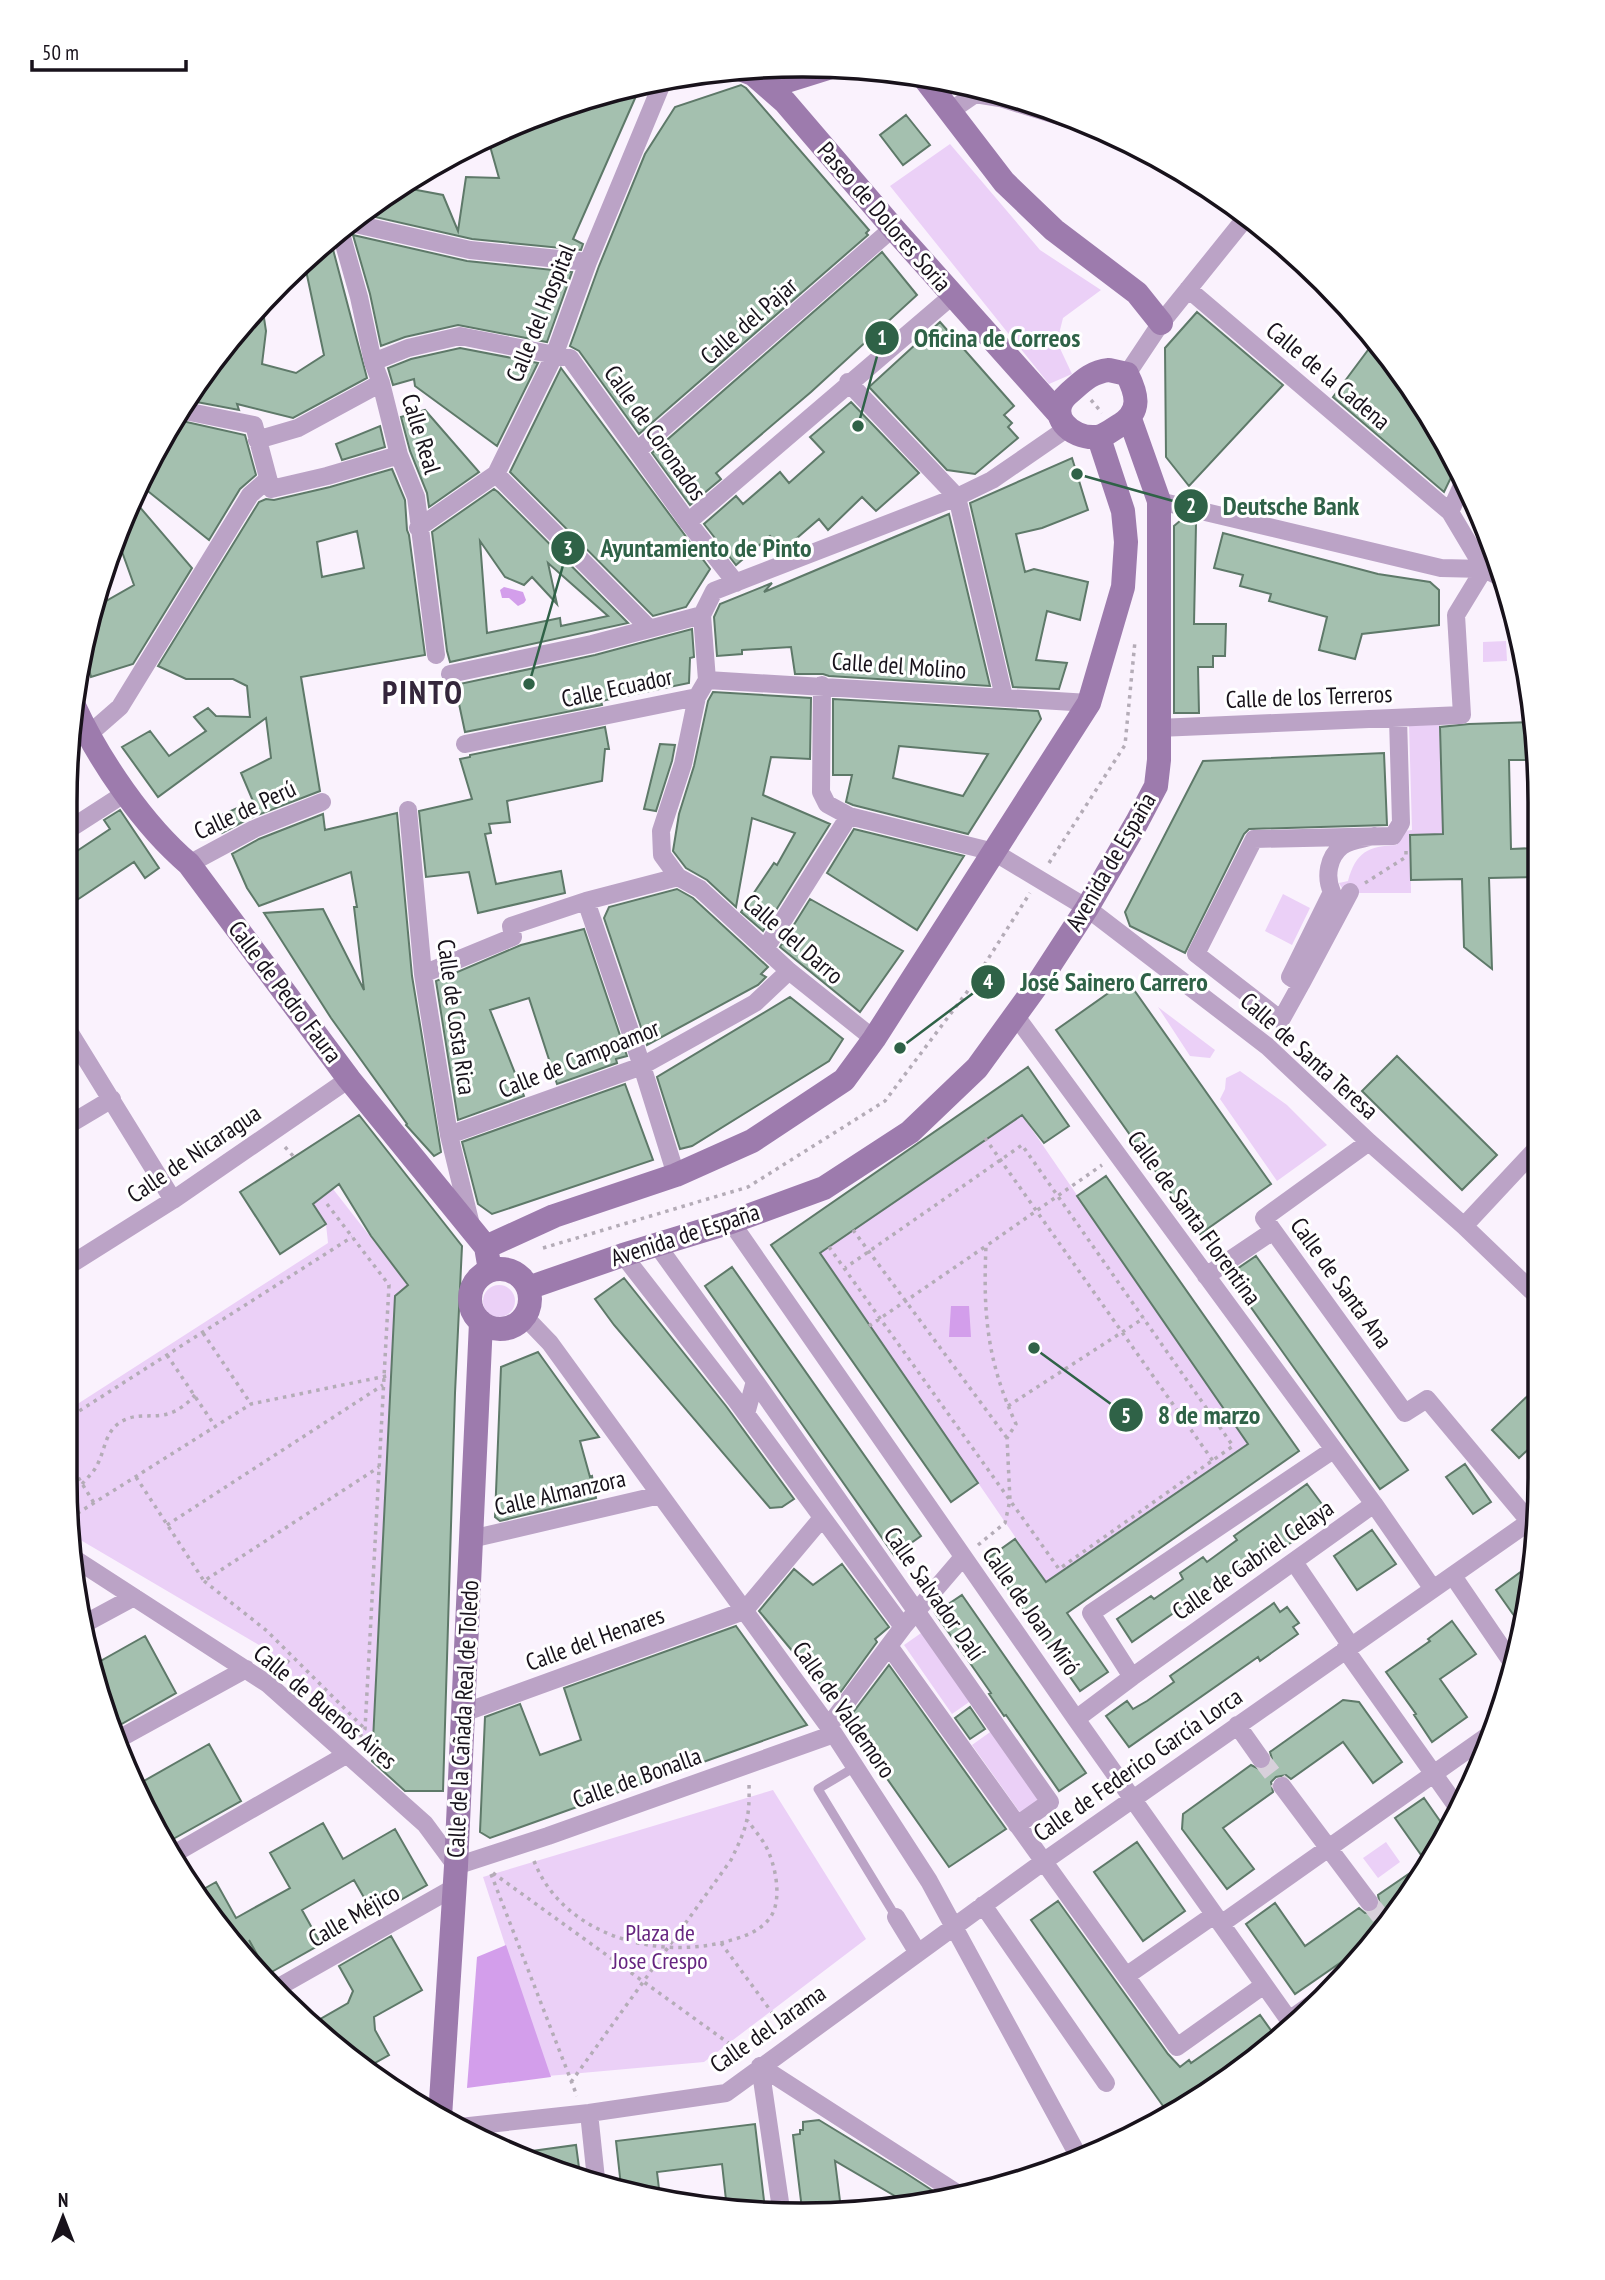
<svg xmlns="http://www.w3.org/2000/svg" width="1605" height="2280" viewBox="0 0 1605 2280" font-family="'PT Sans Narrow',sans-serif">
<rect width="100%" height="100%" fill="#faf2fd"/>
<path fill="#ebd0f7" d="M950,144L1040,250L1101,290L1063,318L1057,342L1072,374L1049,384L890,186Z
M1506,641L1507,661L1483,662V642Z
M1409,725H1440L1443,834L1410,835L1411,893H1356L1343,890L1339,883L1348,881C1356,852 1368,846 1397,845V838L1402,831L1412,830Z
M1283,894L1310,908L1292,945L1265,931Z
M1158,1007L1215,1050L1210,1058L1190,1056Z
M1240,1071L1287,1105L1327,1145L1277,1181L1220,1099L1225,1089L1226,1078Z
M1022,1115L1248,1444L1046,1582L820,1252Z
M333,1189L408,1285L395,1296L372,1750L259,1645L72,1535L65,1477V1412L328,1243L326,1224L313,1204Z
M483 1301a16 16 0 1 1 32 0a16 16 0 1 1-32 0Z
M924,1631L972,1700L952,1714L904,1645Z
M993,1730L1041,1800L1021,1814L972,1745Z
M773,1790L866,1939L704,2062L548,2076L483,1877Z
M1386,1842L1400,1862L1378,1878L1363,1858Z"/>
<path fill="#d39eeb" d="M504,587L523,592L526,600L524,603L518,606L509,598H502L500,590Z
M951,1306H969L971,1337H949Z
M506,1945L551,2077L467,2088L477,1957Z"/>
<path fill="#a4c0af" stroke="#5e7969" stroke-width="2" fill-rule="evenodd" d="M741,85L746,88L869,230L866,233L868,235L639,434L579,351L570,346L599,266L645,154L675,107Z
M640,87L573,239L583,244L581,250L472,239L375,217L372,208L401,187L443,195L458,231L466,177L499,178L488,139L565,104Z
M906,115L930,145L903,165L880,135Z
M353,235L467,261L572,272L547,342L458,325L405,337L381,346L370,294Z
M330,238L367,378L293,418L237,404L239,410L186,400L217,353L262,305L266,331L262,364L296,373L324,355L304,261Z
M882,252L917,295L811,392L716,473L721,479L690,505L652,453Z
M1197,312L1283,385L1189,486L1166,457L1165,348Z
M940,322L1014,406L1004,415L1012,423L1008,427L1018,438L975,474L947,470L869,387Z
M1374,342L1457,465L1444,492L1333,397Z
M460,348L538,363L497,446L415,386L414,379L393,385L388,368L411,359Z
M561,368L710,569L686,607L653,616L510,472Z
M851,402L919,473L876,511L862,497L828,530L819,519L783,550L770,536L736,565L704,524L736,496L743,504L780,472L789,483L824,452L810,437Z
M425,410L479,472L429,507L427,493L410,451L401,417Z
M173,419L245,435L256,475L240,489L209,540L139,484L163,434Z
M380,426L385,447L342,460L336,444Z
M1072,458L1088,510L1042,528L1016,534L1025,572L1034,569L1088,582L1080,620L1047,611L1036,660L1067,663L1059,689L1013,687L970,503Z
M392,469L405,500L407,530L409,535L425,655L301,677L320,791L250,818L222,833L213,819L253,801L241,773L271,758L266,718L158,797L122,747L150,731L169,756L206,731L194,717L208,708L216,716L250,717L247,686L233,679H186L158,666L259,502L266,499L274,500L330,487ZM357,531L364,568L322,577L317,542Z
M494,489L498,492L628,623L450,662L447,651L432,532ZM480,541L505,577L524,585L532,577L557,604L548,563L608,616L561,626L560,618L487,633Z
M132,498L192,568L133,664L91,677L83,646L94,608L134,585L116,535Z
M949,514L990,686L829,676L823,674H795L791,647L742,650V654L717,656L714,617L720,604L772,583L764,592Z
M1181,520L1196,524L1194,624H1226L1225,656H1213V667H1198L1199,713H1174V526Z
M1223,533L1378,574L1430,582L1439,590V625L1362,634L1355,659L1319,650L1327,617L1269,601L1271,594L1240,586L1243,575L1214,568Z
M692,629L694,657L690,658L689,683L601,701L602,705L465,732L455,685L595,655Z
M713,692L811,698L810,759L771,757L763,795L830,824L763,931L741,912L774,863L777,865L795,833L752,818L736,907L707,880L686,868L673,851L679,814L694,766L708,701Z
M833,699L1038,711L1041,719L968,834L853,805L846,802L852,775H833ZM899,746L988,754L963,796L893,778Z
M1534,722V760H1509L1511,849L1535,848V877L1489,878L1492,969L1464,947L1462,879L1411,880L1410,835L1443,834L1440,727L1469,724Z
M605,727L609,749H605L602,781L507,801L510,822L489,824L491,833L485,834L496,884L561,871L565,893L478,913L469,872L426,877L419,811L472,799L460,759L470,757V755Z
M660,744L675,745L672,761L656,811L644,809Z
M1384,753L1387,825L1249,829L1244,834L1185,953L1130,926L1125,912L1203,761Z
M120,810L159,868L145,878L134,862L65,908V859L110,829L104,820Z
M397,813L412,976L441,1152L434,1156L406,1125L407,1124L331,1018L264,913L323,909L364,990L354,907H357L351,872L259,906L247,888L232,854L259,839L323,814L325,830Z
M854,829L964,856L917,930L827,873Z
M677,889L693,898L768,967L761,974L766,977L758,985L647,1045L604,918L609,907Z
M810,899L903,951L860,1012L780,947Z
M584,929L627,1056L616,1059L617,1063L557,1084L529,998L490,1010L524,1096L458,1120L436,981L521,945Z
M1127,980L1271,1184L1200,1234L1056,1030Z
M790,997L843,1039L829,1061L692,1146L680,1149L657,1077Z
M1397,1056L1497,1155L1462,1190L1362,1091Z
M1028,1067L1069,1126L1044,1143L1022,1115L820,1253L978,1483L951,1502L771,1245Z
M625,1084L653,1160L492,1214L478,1204L462,1142Z
M359,1115L462,1246L455,1393L443,1791H405L372,1761L395,1296L408,1285L371,1236L339,1184L313,1204L326,1224L280,1254L240,1192Z
M1106,1176L1299,1451L1067,1613L1108,1672L1080,1691L987,1559L1015,1539L1046,1582L1248,1444L1077,1196Z
M1256,1256L1408,1470L1380,1489L1228,1275Z
M732,1267L921,1536L894,1555L705,1286Z
M624,1278L726,1406L794,1499L782,1507L770,1508L614,1325L595,1299Z
M538,1352L599,1437L580,1441L590,1477L592,1476L596,1498L500,1521L495,1517L501,1367Z
M1538,1386V1440L1519,1458L1492,1430Z
M1465,1464L1491,1502L1473,1514L1446,1477Z
M1307,1484L1330,1515L1279,1551L1274,1543L1132,1642L1117,1619L1151,1596L1154,1599L1183,1579L1180,1573L1203,1557L1207,1562L1237,1540L1234,1536Z
M1372,1530L1396,1564L1357,1590L1334,1556Z
M842,1564L889,1627L875,1639L877,1642L834,1701L759,1611L794,1569L813,1585Z
M1522,1571L1529,1581L1522,1627L1496,1590Z
M962,1595L1086,1773L1059,1791L1006,1715L1004,1716L989,1694L991,1693L935,1613Z
M1274,1603L1280,1612L1287,1607L1299,1623L1293,1627L1298,1634L1260,1661L1258,1657L1129,1747L1106,1716L1127,1701L1133,1709L1147,1701L1174,1682L1170,1676Z
M1452,1621L1476,1654L1440,1679L1467,1717L1432,1742L1414,1715L1416,1714L1386,1672L1430,1641L1428,1639Z
M736,1626L807,1725L490,1838L480,1832L485,1717L520,1704L540,1755L581,1740L564,1688Z
M145,1636L176,1693L111,1730L90,1667Z
M889,1665L1006,1829L949,1867L848,1723L851,1720L849,1718Z
M1343,1700L1359,1702L1402,1762L1373,1783L1343,1742L1291,1779L1286,1775L1276,1777L1271,1782L1273,1792L1223,1828L1254,1869L1227,1889L1182,1829L1183,1814L1251,1765L1261,1770L1268,1768L1272,1759L1270,1752Z
M970,1707L985,1729L970,1739L955,1718Z
M209,1744L241,1801L166,1843L135,1786Z
M1424,1798L1447,1831L1388,1926L1379,1936L1295,1994L1246,1924L1275,1903L1305,1946L1359,1908L1365,1913L1375,1911L1380,1906L1378,1895L1426,1862L1395,1818Z
M323,1823L343,1859L395,1829L427,1885L374,1915L354,1880L302,1910L321,1944L268,1974L249,1940L255,1951L249,1955L195,1894L216,1882L236,1918L290,1888L270,1853Z
M1137,1842L1185,1911L1143,1941L1094,1872Z
M1058,1901L1168,2054L1180,2067L1189,2060L1191,2063L1260,2015L1278,2040L1168,2113L1031,1920Z
M391,1936L422,1990L374,2017L375,2030L389,2055L364,2069L310,2025L348,2003L353,1991L339,1966Z
M819,2120L904,2172L944,2198L912,2206L835,2161L841,2209H802L793,2135L800,2134V2130H803V2122Z
M755,2124L765,2209H727L722,2164L657,2172L660,2197L621,2186L616,2141Z
M576,2145L580,2175L520,2159L510,2154Z"/>
<g fill="none" stroke-linecap="round" stroke-linejoin="round">
<path stroke="#d8d0db" stroke-width="18" stroke-dasharray="18 9" stroke-linecap="butt" d="M1261,1759L1282,1786
M1369,1902L1388,1926"/>
<path stroke="#b4acb7" stroke-width="3.5" stroke-dasharray="3.5 5" stroke-linecap="butt" d="M1091,400L1102,413
M1049,863L1125,745L1135,641
M1365,883L1406,857V850
M985,1138L1213,1461
M285,1147L294,1157
M327,1204L389,1285L365,1729L357,1741
M853,1230L1007,1438
M829,1247L1059,1569L1233,1446L1022,1145L845,1268
M543,1248L748,1187L885,1101L967,992L1030,893
M869,1326L986,1246
M203,1333L251,1404
M167,1355L215,1426
M1008,1406L1144,1318
M65,1420L352,1237
M65,1456L94,1503
M136,1477L204,1581L379,1467
M82,1484C87,1478 93,1473 96,1467C105,1452 104,1434 119,1423C144,1406 164,1430 195,1395
M70,1518L251,1404L391,1375
M167,1525L383,1385
M978,1545L1005,1523L1010,1500L1007,1438L1016,1424C987,1361 983,1314 986,1246L1102,1165
M204,1581L267,1631L364,1728
M281,1669L292,1657
M534,1861C563,1935 656,1961 728,1941C743,1937 759,1932 769,1919C784,1901 775,1861 764,1843C759,1835 753,1828 748,1821
M493,1873L745,2055
M491,1874L577,2096
M721,1943L784,2029
M571,2082L731,1860C746,1829 750,1819 749,1784"/>
<path stroke="#bba3c6" stroke-width="9" d="M855,1767L818,1789L896,1917"/>
<path stroke="#bba3c6" stroke-width="18" d="M949,112L975,94L1000,98L1078,122
M351,223L470,250L588,262
M340,230L359,297L373,362L381,383L399,455L416,497L436,655
M373,362L408,348L460,336L570,358L688,522L736,583
M1127,374L1161,323L1248,215
M848,382L957,497L1004,697
M180,410L254,425L271,489L327,476L399,455
M257,440L298,428L381,383
M638,450L893,228
M496,474L649,628
M1159,501L1441,568L1484,569L1504,579
M1450,512L1465,479
M688,522L952,296
M418,528L496,474L554,356L588,262L663,81
M450,674L592,644L702,615
M707,680L1089,703
M822,685L821,792L827,804L849,816L994,852L1087,908L1267,1046L1369,1142L1464,1226L1537,1296
M1158,728L1462,715L1456,615L1484,569L1450,512L1188,289
M88,735L120,707L250,495L267,480
M465,744L697,697
M408,810L423,974L449,1135L471,1225
M65,832L127,792
M1374,836C1364,839 1350,840 1342,846C1328,857 1325,877 1332,892L1290,977L1301,984L1281,1020L1196,954L1254,839L1393,836L1401,823L1398,718
M189,864L254,829L322,802
M586,901L642,1066L676,1175
M765,949L849,816
M423,974L513,937L511,926L586,901L678,877
M1301,984L1350,892
M1015,1015L1374,1504L1433,1589
M65,1025L173,1200
M874,1039L789,971L700,889L678,877L662,855L661,831L683,764L697,697L707,680L702,615L714,591L957,497L992,480L1066,429
M65,1127L112,1099
M449,1135L642,1066L755,1003L789,971
M1369,1142L1264,1218L1405,1413L1427,1399L1530,1522
M731,1222L1076,1719L1294,2027
M1464,1226L1536,1149
M657,1245L755,1381L746,1414
M623,1255L735,1399L903,1627
M65,1268L173,1200L349,1079
M1206,1276L1273,1231
M524,1316L550,1343L834,1734L929,1881L1080,2159
M755,1381L1050,1802L1017,1825
M1333,1450L1091,1613L1132,1677L1374,1504
M471,1539L660,1495
M75,1559L268,1684L425,1824L456,1866L548,1836L834,1734
M1294,1562L1351,1646
M1453,1576L1515,1667
M84,1624L134,1597
M889,1646L1177,2047L1264,1985
M1345,1649L1460,1811
M463,1713L744,1611L822,1518
M1076,1719L1132,1677
M1237,1725L1261,1759
M828,1727L903,1627L963,1557
M115,1741L246,1669
M1282,1786L1369,1902
M172,1855L346,1755
M983,1905L1106,2083
M896,1917L918,1953
M1221,1924L1490,1734
M1126,1976L1214,1915
M277,1988L455,1887
M1289,2020L1323,1996
M760,2066L960,2195
M760,2066L781,2209
M589,2113L596,2179
M460,2127L589,2113L726,2093L1043,1862L1539,1515"/>
<path stroke="#9d7bad" stroke-width="24" d="M743,70L753,74L785,102L893,228L1059,414
M925,79L1004,182L1054,230L1137,293L1161,323
M764,83H780L831,67
M1109,370L1127,374C1137,394 1142,411 1120,425C1113,429 1104,437 1096,437C1071,439 1045,414 1068,394C1081,383 1090,372 1109,370Z
M74,706C99,760 143,825 189,864L349,1079L486,1247L490,1270
M486,1247L554,1216L676,1175L752,1141L844,1080L874,1039L1089,703L1123,587L1126,542L1123,511L1099,438
M470 1299a30 30 0 1 1 60 0a30 30 0 1 1-60 0Z
M528,1288L623,1255L731,1222L824,1188L910,1132L977,1068L1035,988L1087,908L1137,822L1156,786L1159,760V501L1130,419
M440,2117L456,1866L481,1322"/>
</g>
<g text-anchor="middle" stroke-width="6" stroke-linejoin="round" paint-order="stroke">
<g font-size="24" fill="#18121b" stroke="#fff">
<text transform="translate(884 217) rotate(49)" y="8">Paseo de Dolores Soria</text>
<text transform="translate(541 313) rotate(-68)" y="8">Calle del Hospital</text>
<text transform="translate(749 321) rotate(-41)" y="8">Calle del Pajar</text>
<text transform="translate(1328 376) rotate(40)" y="8">Calle de la Cadena</text>
<text transform="translate(655 433) rotate(55)" y="8">Calle de Coronados</text>
<text transform="translate(421 434) rotate(73)" y="8">Calle Real</text>
<text transform="translate(899 666) rotate(4)" y="8">Calle del Molino</text>
<text transform="translate(617 688) rotate(-12)" y="8">Calle Ecuador</text>
<text transform="translate(1309 697) rotate(-2)" y="8">Calle de los Terreros</text>
<text transform="translate(245 810) rotate(-25)" y="8">Calle de Perú</text>
<text transform="translate(1111 862) rotate(-60)" y="8">Avenida de España</text>
<text transform="translate(793 939) rotate(41)" y="8">Calle del Darro</text>
<text transform="translate(285 992) rotate(53)" y="8">Calle de Pedro Faura</text>
<text transform="translate(456 1017) rotate(82)" y="8">Calle de Costa Rica</text>
<text transform="translate(1309 1056) rotate(42)" y="8">Calle de Santa Teresa</text>
<text transform="translate(579 1059) rotate(-22)" y="8">Calle de Campoamor</text>
<text transform="translate(194 1154) rotate(-34)" y="8">Calle de Nicaragua</text>
<text transform="translate(1194 1218) rotate(54)" y="8">Calle de Santa Florentina</text>
<text transform="translate(685 1235) rotate(-18)" y="8">Avenida de España</text>
<text transform="translate(1341 1283) rotate(54)" y="8">Calle de Santa Ana</text>
<text transform="translate(560 1493) rotate(-13)" y="8">Calle Almanzora</text>
<text transform="translate(1253 1560) rotate(-35)" y="8">Calle de Gabriel Celaya</text>
<text transform="translate(934 1594) rotate(55)" y="8">Calle Salvador Dalí</text>
<text transform="translate(1031 1611) rotate(55)" y="8">Calle de Joan Miró</text>
<text transform="translate(595 1639) rotate(-20)" y="8">Calle del Henares</text>
<text transform="translate(325 1707) rotate(40)" y="8">Calle de Buenos Aires</text>
<text transform="translate(844 1710) rotate(55)" y="8">Calle de Valdemoro</text>
<text transform="translate(463 1719) rotate(-87)" y="8">Calle de la Cañada Real de Toledo</text>
<text transform="translate(1138 1765) rotate(-35)" y="8">Calle de Federico García Lorca</text>
<text transform="translate(637 1778) rotate(-20)" y="8">Calle de Bonalla</text>
<text transform="translate(354 1916) rotate(-30)" y="8">Calle Méjico</text>
<text transform="translate(768 2029) rotate(-35)" y="8">Calle del Jarama</text>
</g>
<g font-size="24" fill="#662580" stroke="#fff">
<text x="660" y="1941">Plaza de<tspan x="660" dy="28">Jose Crespo</tspan></text>
</g>
<g font-size="32" font-weight="bold" letter-spacing="2" fill="#34273b" stroke="#fff">
<text x="423" y="704">PINTO</text>
</g>
</g>
<path d="M0 0H1605V2280H0ZM802 77H803A725 725 0 0 1 1528 802V1478A725 725 0 0 1 803 2203H802A725 725 0 0 1 77 1478V802A725 725 0 0 1 802 77Z" fill="#fff" fill-rule="evenodd"/>
<path fill="none" stroke="#18121b" stroke-width="3.5" d="M802 77H803A725 725 0 0 1 1528 802V1478A725 725 0 0 1 803 2203H802A725 725 0 0 1 77 1478V802A725 725 0 0 1 802 77Z"/>
<path fill="none" stroke="#2f6247" stroke-width="2.5" d="M858 426L882 338M1077 474L1191 506M529 684L568 548M900 1048L988 982M1034 1348L1126 1415"/>
<g fill="#2f6247" stroke="#fff" stroke-width="2.5">
<circle cx="858" cy="426" r="7"/>
<circle cx="1077" cy="474" r="7"/>
<circle cx="529" cy="684" r="7"/>
<circle cx="900" cy="1048" r="7"/>
<circle cx="1034" cy="1348" r="7"/>
<circle cx="882" cy="338" r="18"/>
<circle cx="1191" cy="506" r="18"/>
<circle cx="568" cy="548" r="18"/>
<circle cx="988" cy="982" r="18"/>
<circle cx="1126" cy="1415" r="18"/>
</g>
<g font-size="21" text-anchor="middle" font-weight="bold" fill="#fff">
<text x="882" y="345">1</text>
<text x="1191" y="513">2</text>
<text x="568" y="556">3</text>
<text x="988" y="989">4</text>
<text x="1126" y="1423">5</text>
</g>
<g font-size="26" text-anchor="middle" font-weight="bold" fill="#2f6247" stroke="#fff" stroke-width="6" stroke-linejoin="round" paint-order="stroke">
<text x="997" y="347">Oficina de Correos</text>
<text x="1291" y="515">Deutsche Bank</text>
<text x="706" y="557">Ayuntamiento de Pinto</text>
<text x="1114" y="991">José Sainero Carrero</text>
<text x="1209" y="1424">8 de marzo</text>
</g>
<g transform="translate(63 2217)" stroke="#ffffff" stroke-width="5" paint-order="stroke">
<path d="M0-5L12 26L0 18L-12 26Z" fill="#18121b"/>
<text y="-10" font-size="19" font-weight="bold" text-anchor="middle" fill="#18121b">N</text>
</g>
<path d="M32 60v10h154v-10" fill="none" stroke="#18121b" stroke-width="3.5"/>
<text x="42" y="60" font-size="21" fill="#18121b" stroke="#ffffff" stroke-width="5" paint-order="stroke">50 m</text>
</svg>
